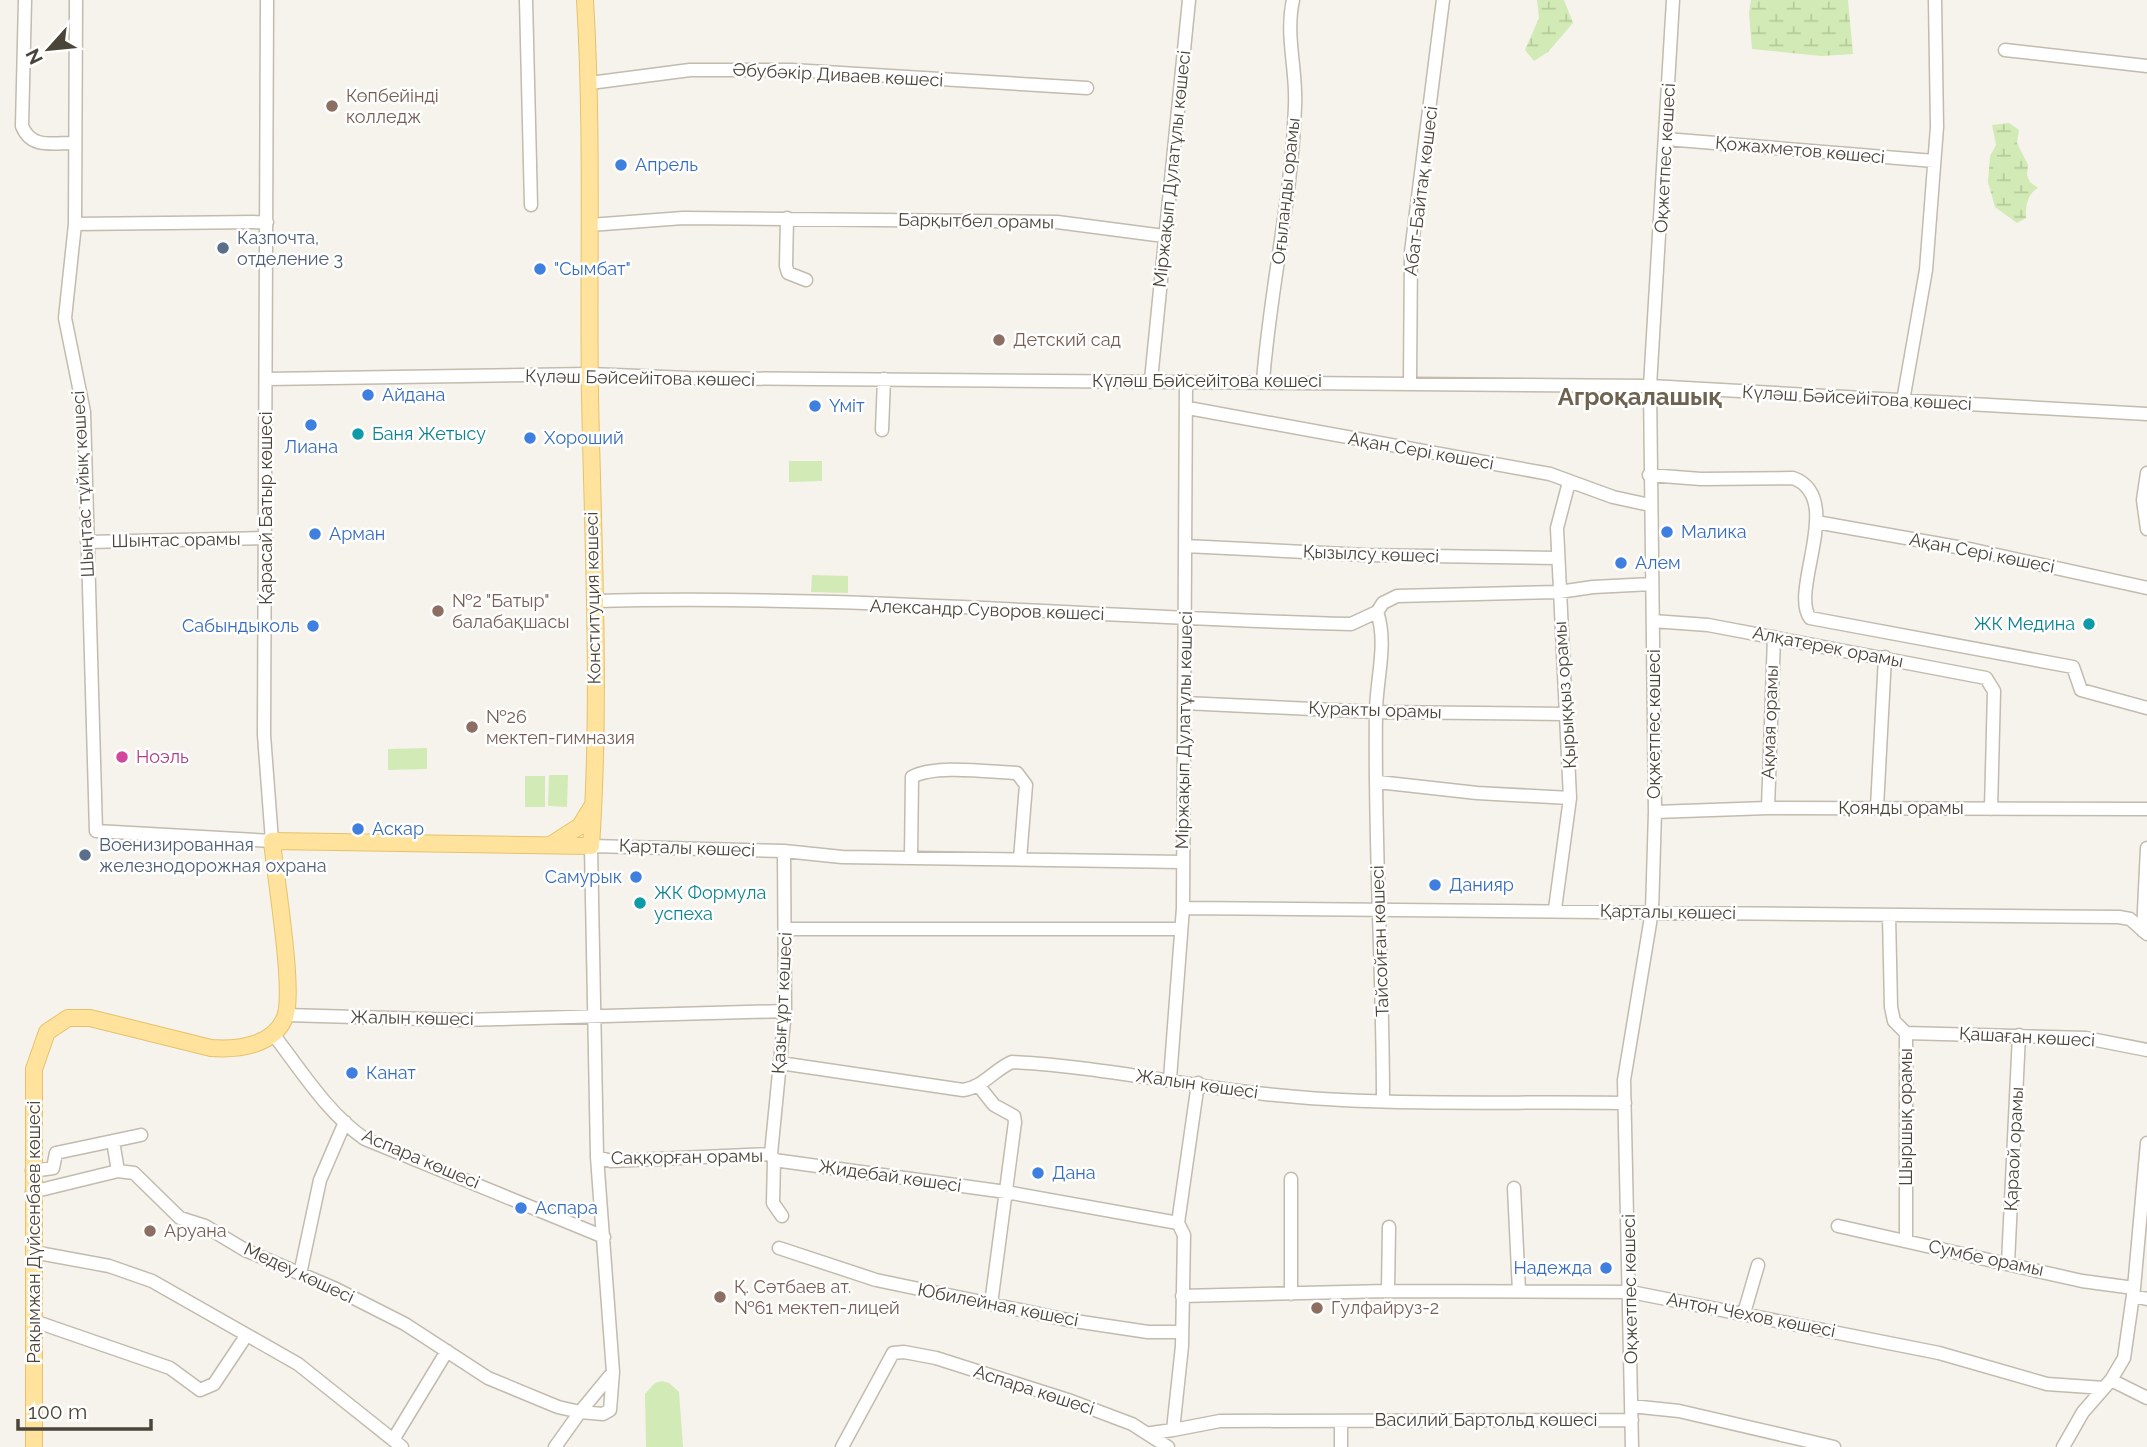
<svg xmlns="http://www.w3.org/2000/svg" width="2147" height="1447" viewBox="0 0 2147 1447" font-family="Raleway,sans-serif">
<defs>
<pattern id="wetland-marsh" width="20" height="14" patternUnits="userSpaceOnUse" patternTransform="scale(1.75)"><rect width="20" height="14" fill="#d2eab5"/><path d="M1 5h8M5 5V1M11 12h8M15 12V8" fill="none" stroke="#b6ca9c"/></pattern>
</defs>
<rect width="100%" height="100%" fill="#f6f3ec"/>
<path fill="#d2eab5" d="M789,461H822V481L789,482Z
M812,575L848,576V593L811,592Z
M427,748V769L388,770V749Z
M549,775H568L567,807L548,806Z
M525,776H545V807H525Z
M662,1381L669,1383L679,1392L683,1447H646L645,1394L655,1383Z"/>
<path fill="url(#wetland-marsh)" d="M1537,0H1564L1573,23L1548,52L1534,61L1525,50L1539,18Z
M1751,0H1848L1853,54L1821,56L1752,49L1749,13Z
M2009,123L2019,130L2017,143L2028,165L2027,175L2030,182L2038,188C2028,193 2025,207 2026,218L2017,223L1995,207L1988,182L1990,156L1996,145L1992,125Z"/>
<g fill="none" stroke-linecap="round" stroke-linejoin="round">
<g stroke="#c2bbae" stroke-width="15">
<path id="minor" d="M25,0L22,126C31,149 52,143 73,143
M76,0L75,224L65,318L84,412L96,831L272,841L264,735L267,0
M526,0L531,205
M2005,50L2147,66
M590,83L690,70H792L1087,88
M1666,139L1934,161
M787,218L786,266L788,273L806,280
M75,224L267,222
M590,225L683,218L973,221L1057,222L1164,236
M266,379L590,374L688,378L1650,386L2147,414
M1151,380L1189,0
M1263,381C1270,289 1292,198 1295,106C1297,70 1285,36 1293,0
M1410,382L1411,252L1443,0
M1903,401L1926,270L1937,127L1935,0
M1188,408L1550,474L1613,497L1650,505
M882,430L884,379
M2147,473L2143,500L2147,529
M1649,475L1701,479L1793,478C1846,497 1789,590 1810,618L2073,667L2081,690L2147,708
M1816,522L1974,550L2147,588
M87,542L266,538
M1185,546L1365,555L1557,558
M595,601C847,594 1099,618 1351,624L1377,612
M1653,621L1708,625L1986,678L1994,691L1991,809
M1184,703L1376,712L1566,714
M1378,782L1477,793L1570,798
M1877,807L1885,657
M1768,808L1774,637
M1655,812L1768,808L2147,809
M911,857L912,777C935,764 990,772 1017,773L1026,785L1020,859
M1183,908L2119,917L2130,919L2147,934
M1555,909L1570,798L1557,528L1569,482
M1889,916L1891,1007L1894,1021L1906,1033V1241
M786,929H1180
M2143,931L2147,848
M286,1015L461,1020L785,1011
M1906,1033L2086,1038L2147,1050
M273,1034C301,1070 327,1113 365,1139L604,1237
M780,1063L963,1090C982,1088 995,1069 1012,1062C1097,1066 1180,1085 1265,1094C1383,1107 1506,1101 1625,1103
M1170,1079L1183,908L1186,381
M978,1085L994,1105L1014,1116L1015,1122L991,1304
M1383,1100C1383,970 1374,842 1376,712C1376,681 1388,643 1377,612L1383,603L1397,596L1559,592L1593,587L1652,584
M113,1141L118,1171
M771,1154L785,1011L784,851
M597,1157L611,1161L771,1154L774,1160L1006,1192L1178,1223
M774,1160L773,1203L782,1216
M32,1171L53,1168L56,1153L141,1135
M1291,1179V1294
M1514,1188L1519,1291
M32,1192L118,1171L134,1173L180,1218L205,1226L245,1250L336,1289L405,1324L488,1378L558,1407L580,1412L555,1447
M1838,1226L2082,1281L2134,1288
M779,1248L876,1280L1068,1320L1148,1332H1181
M33,1252L109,1266L152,1281L298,1364L402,1447
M2008,1263L2019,1035
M300,1274L320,1180L345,1122
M1388,1291L1389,1227
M1182,1296L1388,1291L1631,1292L1939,1353L2047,1384L2104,1388
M2133,1296L2147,1299
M1744,1313L1758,1265
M34,1321L170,1368L200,1390L214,1384L246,1336
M613,1372L597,1157L591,846L784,851L842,857L1183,862
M613,1372L610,1410L603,1414L580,1412Z
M2111,1380L2147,1398
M1631,1406L1679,1411L1834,1447
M1341,1421V1447
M1173,1430L1220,1421L1632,1420
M1151,1433L1173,1430L1182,1346L1184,1235L1178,1223L1198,1083
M393,1440L447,1351
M842,1447L893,1353L904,1352L936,1358L1071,1401L1132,1424L1168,1447
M1632,1447L1624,1080L1652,911L1655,812L1650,386L1673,0
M2063,1447L2083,1412L2111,1380L2124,1358L2134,1288L2147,1143"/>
</g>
<g stroke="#e6c16a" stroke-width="18">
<path id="major" d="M552,844L580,826L593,805
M34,1447V1069L47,1032L68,1018H90L211,1048C237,1050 274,1046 285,1017C295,991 275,875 272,841L591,846C601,697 593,545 590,396C588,264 593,132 585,0"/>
</g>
<use href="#minor" stroke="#fff" stroke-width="12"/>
<use href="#major" stroke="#ffe39c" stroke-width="16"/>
</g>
<g fill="#8d6e63" stroke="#fff" stroke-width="2.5">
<circle cx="332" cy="106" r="7"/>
<circle cx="999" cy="340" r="7"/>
<circle cx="438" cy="611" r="7"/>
<circle cx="472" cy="727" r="7"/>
<circle cx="150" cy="1231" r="7"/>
<circle cx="720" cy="1297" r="7"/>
<circle cx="1317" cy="1308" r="7"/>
</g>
<g fill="#3f7fe0" stroke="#fff" stroke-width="2.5">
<circle cx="621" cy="165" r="7"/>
<circle cx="540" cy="269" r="7"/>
<circle cx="368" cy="395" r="7"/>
<circle cx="815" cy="406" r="7"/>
<circle cx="311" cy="425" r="7"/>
<circle cx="530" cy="438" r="7"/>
<circle cx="1667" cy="532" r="7"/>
<circle cx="315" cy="534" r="7"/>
<circle cx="1621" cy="563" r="7"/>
<circle cx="313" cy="626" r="7"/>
<circle cx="358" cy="829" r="7"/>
<circle cx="636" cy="877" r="7"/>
<circle cx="1435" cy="885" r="7"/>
<circle cx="352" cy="1073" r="7"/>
<circle cx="1038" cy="1173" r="7"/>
<circle cx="521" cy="1208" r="7"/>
<circle cx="1606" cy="1268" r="7"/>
</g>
<g fill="#5c6f8a" stroke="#fff" stroke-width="2.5">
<circle cx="223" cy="248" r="7"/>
<circle cx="85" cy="855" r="7"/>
</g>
<g fill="#0f9aa8" stroke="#fff" stroke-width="2.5">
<circle cx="358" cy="434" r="7"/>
<circle cx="2089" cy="624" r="7"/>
<circle cx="640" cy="903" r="7"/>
</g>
<circle fill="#d1479c" stroke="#fff" stroke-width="2.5" cx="122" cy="757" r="7"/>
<g text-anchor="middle" stroke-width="5" stroke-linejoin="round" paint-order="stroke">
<g font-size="18" fill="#4b4439" stroke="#fff">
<text transform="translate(838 75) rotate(3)" y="6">Әбубәкір Диваев көшесі</text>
<text transform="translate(1800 150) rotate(5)" y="6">Қожахметов көшесі</text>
<text transform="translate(1665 158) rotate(-87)" y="6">Оқжетпес көшесі</text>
<text transform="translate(1172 169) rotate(-84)" y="6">Міржақып Дулатұлы көшесі</text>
<text transform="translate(1286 191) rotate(-84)" y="6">Оғыланды орамы</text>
<text transform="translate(1421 191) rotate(-83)" y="6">Абат-Байтақ көшесі</text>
<text transform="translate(976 221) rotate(1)" y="6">Барқытбел орамы</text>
<text transform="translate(640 378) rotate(1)" y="6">Күләш Бәйсейітова көшесі</text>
<text x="1207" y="387">Күләш Бәйсейітова көшесі</text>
<text transform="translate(1857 398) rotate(3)" y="6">Күләш Бәйсейітова көшесі</text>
<text transform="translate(1421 451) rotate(10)" y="6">Ақан Сері көшесі</text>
<text transform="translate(83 484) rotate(-93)" y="6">Шыңтас тұйық көшесі</text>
<text transform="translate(266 508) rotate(-90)" y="6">Қарасай Батыр көшесі</text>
<text transform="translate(176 540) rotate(-1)" y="6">Шынтас орамы</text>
<text transform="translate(1982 553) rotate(11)" y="6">Ақан Сері көшесі</text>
<text transform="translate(1371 554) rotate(2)" y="6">Қызылсу көшесі</text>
<text transform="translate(593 598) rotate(-91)" y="6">Конституция көшесі</text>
<text transform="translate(987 610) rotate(2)" y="6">Александр Суворов көшесі</text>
<text transform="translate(1828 647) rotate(11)" y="6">Алқатерек орамы</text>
<text transform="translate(1565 695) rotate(-94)" y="6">Қырыққыз орамы</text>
<text transform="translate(1375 710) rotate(2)" y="6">Қуракты орамы</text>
<text transform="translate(1770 722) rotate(-88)" y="6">Ақмая орамы</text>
<text transform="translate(1654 724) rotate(-90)" y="6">Оқжетпес көшесі</text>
<text transform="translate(1184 730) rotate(-89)" y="6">Міржақып Дулатұлы көшесі</text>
<text x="1901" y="814">Қоянды орамы</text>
<text transform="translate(687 848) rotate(2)" y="6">Қарталы көшесі</text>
<text transform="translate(1668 912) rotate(1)" y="6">Қарталы көшесі</text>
<text transform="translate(1380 941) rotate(-92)" y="6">Тайсойған көшесі</text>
<text transform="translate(782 1003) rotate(-87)" y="6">Қазығұрт көшесі</text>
<text transform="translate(412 1018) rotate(1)" y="6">Жалын көшесі</text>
<text transform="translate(2027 1037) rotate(3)" y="6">Қашаған көшесі</text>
<text transform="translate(1197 1084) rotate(8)" y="6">Жалын көшесі</text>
<text transform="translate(1906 1117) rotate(-90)" y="6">Шыршық орамы</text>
<text transform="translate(2014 1149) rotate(-87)" y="6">Қараой орамы</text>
<text transform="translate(687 1157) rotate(-1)" y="6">Саққорған орамы</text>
<text transform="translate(421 1159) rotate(23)" y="6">Аспара көшесі</text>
<text transform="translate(890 1176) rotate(8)" y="6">Жидебай көшесі</text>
<text transform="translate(34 1232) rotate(-90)" y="6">Рақымжан Дүйсенбаев көшесі</text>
<text transform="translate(1986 1258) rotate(12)" y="6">Сумбе орамы</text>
<text transform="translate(299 1273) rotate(25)" y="6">Медеу көшесі</text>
<text transform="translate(1630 1289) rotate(-91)" y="6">Оқжетпес көшесі</text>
<text transform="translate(998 1305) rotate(11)" y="6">Юбилейная көшесі</text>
<text transform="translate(1751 1315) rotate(11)" y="6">Антон Чехов көшесі</text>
<text transform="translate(1034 1390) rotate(18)" y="6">Аспара көшесі</text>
<text x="1486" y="1426">Василий Бартольд көшесі</text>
</g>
<g font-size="18" fill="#785e54" stroke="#fff" text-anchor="start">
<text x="346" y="102">Көпбейінді<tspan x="346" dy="21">колледж</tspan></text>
<text x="1013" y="346">Детский сад</text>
<text x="452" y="607">№2 "Батыр"<tspan x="452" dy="21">балабақшасы</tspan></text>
<text x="486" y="723">№26<tspan x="486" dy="21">мектеп-гимназия</tspan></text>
<text x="164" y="1237">Аруана</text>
<text x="734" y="1293">Қ. Сәтбаев ат.<tspan x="734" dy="21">№61 мектеп-лицей</tspan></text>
<text x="1331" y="1314">Гулфайруз-2</text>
</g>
<g font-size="18" fill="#366cbe" stroke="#fff" text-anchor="start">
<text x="635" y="171">Апрель</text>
<text x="554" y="275">"Сымбат"</text>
<text x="382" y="401">Айдана</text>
<text x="829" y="412">Үміт</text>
<text x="544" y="444">Хороший</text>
<text x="311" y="453" text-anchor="middle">Лиана</text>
<text x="1681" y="538">Малика</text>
<text x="329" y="540">Арман</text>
<text x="1635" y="569">Алем</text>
<text x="299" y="632" text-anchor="end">Сабындыколь</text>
<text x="372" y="835">Аскар</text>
<text x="622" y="883" text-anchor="end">Самурык</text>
<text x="1449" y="891">Данияр</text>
<text x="366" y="1079">Канат</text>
<text x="1052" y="1179">Дана</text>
<text x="535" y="1214">Аспара</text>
<text x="1592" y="1274" text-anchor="end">Надежда</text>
</g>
<g font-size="18" fill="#4e5e75" stroke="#fff" text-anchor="start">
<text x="237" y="244">Казпочта,<tspan x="237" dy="21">отделение 3</tspan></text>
<text x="99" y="851">Военизированная<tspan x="99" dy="21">железнодорожная охрана</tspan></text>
</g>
<g font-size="18" fill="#0d838f" stroke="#fff" text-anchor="start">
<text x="372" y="440">Баня Жетысу</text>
<text x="2075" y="630" text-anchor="end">ЖК Медина</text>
<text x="654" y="899">ЖК Формула<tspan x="654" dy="21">успеха</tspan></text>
</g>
<g font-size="18" fill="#b23c85" stroke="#fff" text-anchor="start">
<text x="136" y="763">Ноэль</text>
</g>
<g font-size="24" font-weight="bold" fill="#6e6250" stroke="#fff">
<text x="1640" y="405">Агроқалашық</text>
</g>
</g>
<g transform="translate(49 49) rotate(243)" stroke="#ffffff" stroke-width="5" paint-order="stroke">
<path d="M0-5L12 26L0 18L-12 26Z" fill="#4b4439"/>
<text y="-10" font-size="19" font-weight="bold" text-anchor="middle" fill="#4b4439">N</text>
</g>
<path d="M18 1419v10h133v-10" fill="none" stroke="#4b4439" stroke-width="3.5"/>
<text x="28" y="1419" font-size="21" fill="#4b4439" stroke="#ffffff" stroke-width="5" paint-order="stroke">100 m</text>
</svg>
